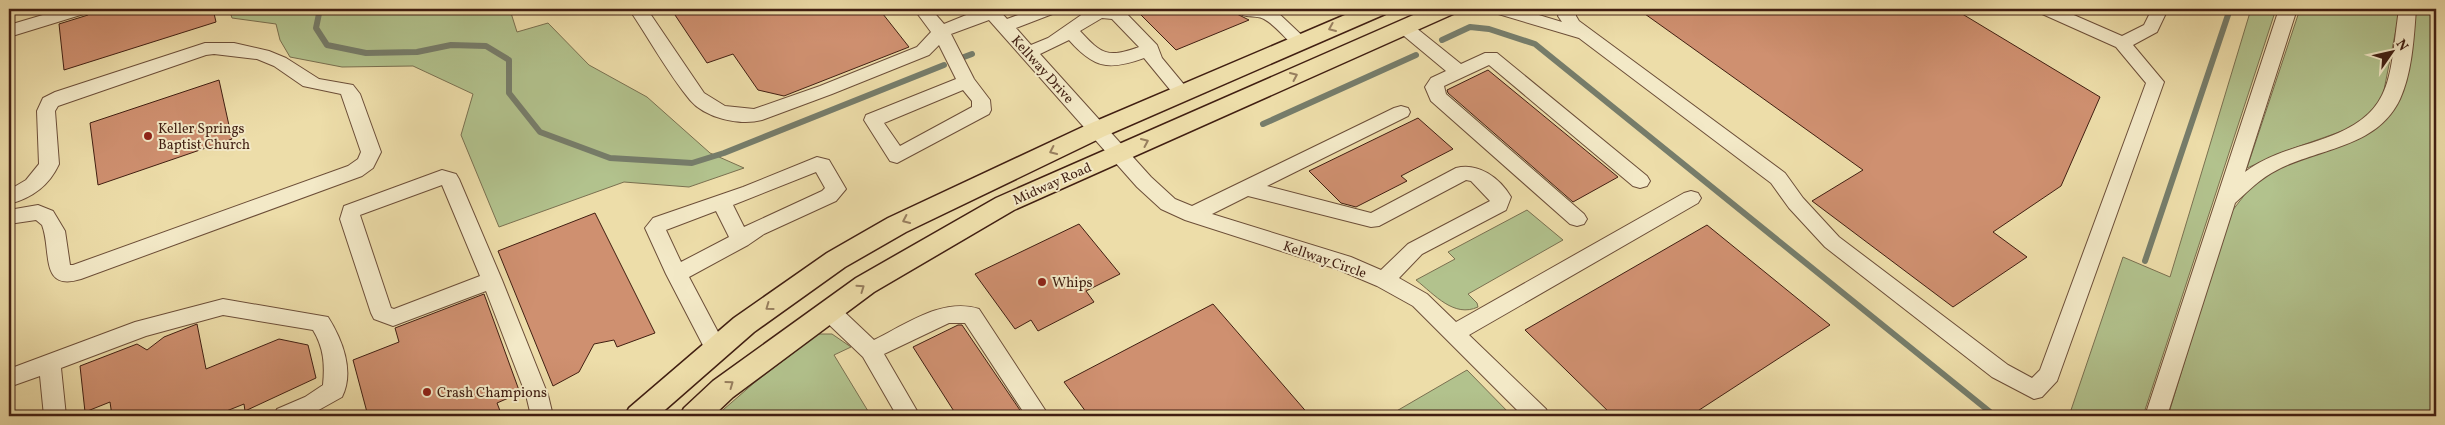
<svg xmlns="http://www.w3.org/2000/svg" width="2445" height="425" viewBox="0 0 2445 425" font-family="Vollkorn,serif">
<rect width="100%" height="100%" fill="#eddda9"/>
<filter id="stains"><feTurbulence type="fractalNoise" baseFrequency=".004" numOctaves="4"/><feColorMatrix values="0 0 0 0 .2 0 0 0 0 .09 0 0 0 0 .02 0 0 0 .5 -.17"/></filter>
<radialGradient id="worn" r=".72"><stop offset=".6" stop-color="#630" stop-opacity="0"/><stop offset="1" stop-color="#630" stop-opacity=".3"/></radialGradient>
<path fill="#b2c28d" stroke="#7a7050" d="M229,9H518L511,13L517,32L548,23L589,65L647,97L710,153L744,168L689,187L624,182L499,227L461,135L473,94L413,66L342,67L290,57L280,40L276,24L232,18Z
M2251,9H2276L2143,416H2069L2123,257L2170,277Z
M2300,9H2400L2383,95L2362,124L2283,152L2247,168Z
M2415,9H2436V416H2168L2229,215L2253,184L2278,167L2365,135L2392,113L2402,86Z
M1527,210L1563,240L1468,294L1477,303L1478,307C1454,318 1435,295 1416,280L1455,259L1448,252Z
M818,334H832L851,347L834,355L871,416H716L754,383Z
M1467,370L1512,416H1388Z"/>
<g fill="none" stroke-linecap="round" stroke-linejoin="round">
<path stroke="#767d6b" stroke-width="6" d="M320,9L316,28L327,45L366,53L417,52L451,45L486,46L509,60V93L540,132L610,158L692,163L724,153L944,65
M1442,40L1470,27L1489,29L1535,44L1995,416
M964,57L972,54
M1263,124L1416,55
M2145,261L2230,9"/>
</g>
<path fill="#cf9070" stroke="#411f12" d="M92,9H213L216,22L64,70L59,24L88,15Z
M671,9H879L909,47L784,96L758,90L733,54L707,63Z
M1135,9H1233L1237,14L1249,20L1176,50Z
M1638,9H1954L2100,97L2061,186L1993,232L2027,257L1953,307L1812,201L1863,170Z
M1488,70L1618,177L1573,202L1448,93L1447,90Z
M219,80L232,139L98,185L90,123Z
M1418,118L1453,149L1401,176L1407,181L1356,207L1341,203L1309,171Z
M595,213L655,333L617,347L614,340L594,344L579,372L553,386L498,251Z
M1079,224L1120,274L1086,291L1094,302L1038,331L1031,320L1015,329L975,274Z
M1707,225L1830,325L1690,416H1613L1525,330Z
M484,294L520,393L497,403L502,416H368L353,360L399,342L395,328Z
M1213,304L1310,416H1089L1064,382Z
M197,324L206,369L279,339L308,345L316,378L245,411L244,404L214,416H112L110,402L85,412L80,366L137,344L147,350L164,337Z
M958,325H962L1024,416H957L913,347Z"/>
<g fill="none" stroke-linecap="round" stroke-linejoin="round">
<g stroke="#6c4e38" stroke-width="2">
<path id="minor" d="M63,9H90L87,13L9,37V25Z
M629,9H647L704,93L725,106L754,109L820,86L917,47L931,32L914,9H931L944,24L981,9H998L1007,19L1034,9H1057L1055,13L1016,28L1031,45L1048,38L1087,11C1099,7 1112,7 1124,11L1157,45L1162,58L1191,93L1188,97L1182,99L1176,97L1144,58C1108,71 1094,68 1069,40L1040,54L1151,177L1175,199L1192,206L1394,108L1401,106L1408,108L1410,112L1408,116L1267,186L1371,213L1456,168C1478,162 1500,178 1511,197L1506,210L1422,254L1399,278L1427,294L1456,322L1684,193L1691,191L1698,193L1701,198L1698,203L1469,335L1546,409L1549,416H1523L1413,306L1377,286L1337,269L1185,220L1161,209L1137,187L989,20L951,34L974,79L990,100L991,110L989,114L897,163L890,161L864,120L866,115L956,79L939,45L929,55L832,94L762,120C740,126 705,118 690,100C669,75 648,37 629,9ZM1102,18L1112,19L1139,47C1108,58 1102,55 1080,31ZM963,90L972,101V107L900,146L884,123ZM1466,180L1471,181L1490,201L1408,244L1381,270L1351,257L1212,214L1248,196L1371,227L1379,226Z
M1235,9H1274L1309,42L1306,46H1294C1285,38 1275,25 1264,19C1255,14 1242,20 1235,9Z
M1492,9H1519L1562,22L1558,16L1560,9H1576V16L1579,21L1785,173L1803,198L1839,237L2008,365L2032,378L2040,370L2146,83L2116,47L2040,13L2037,9H2060L2122,36L2144,25L2152,9H2168L2157,32L2133,45L2164,82L2057,381L2042,397L2034,399L1992,377L1825,247L1789,208L1771,183L1579,38L1495,13Z
M2279,9H2297L2245,172C2265,157 2288,150 2311,143C2395,117 2388,85 2399,9H2416C2414,37 2412,73 2400,99C2377,148 2319,148 2277,170C2261,178 2248,191 2235,203L2167,416H2145Z
M1404,21L1410,23L1461,64L1485,53H1497L1647,176L1650,181L1647,186L1640,188L1633,186L1489,65L1444,86L1446,94L1584,214L1587,219L1584,224L1577,226L1570,224L1431,101L1425,87L1431,78L1446,71L1398,31L1395,27L1398,23Z
M205,43H234L269,51L286,58L319,79L353,85L360,94L381,152L373,168L362,176L81,279C39,292 52,251 42,225L36,220L9,224V210L38,205L53,211L65,231L70,265H73L348,166L358,159L361,152L341,94L303,86L274,66L257,59L214,54L206,55L58,106L55,111L59,164C49,186 32,198 9,204V190L26,180L39,164L37,111L43,98L55,92Z
M817,157L829,160L846,189L836,201L764,234L748,245L689,277L727,349L724,355L716,358L708,355L666,274L645,228L653,218L743,187ZM816,172L825,188L822,191L744,227L733,205ZM716,211L729,237L681,262L666,230Z
M442,170L456,174L459,179L502,280L548,395L553,416H531L526,395L486,291L393,326L374,319L371,313L340,219L344,206ZM442,185L480,276L394,309L391,308L360,215Z
M223,299L328,317C342,339 355,371 342,397L308,416H274L277,409L305,397L323,385C325,365 324,348 313,330L223,315L146,336L61,368L66,416H44L40,376L9,387V369L135,322Z
M829,303L837,305L874,340C905,325 943,297 979,309L1049,416H1026L965,323H949L884,354L920,416H897L863,357L821,317L818,311L821,305Z"/>
</g>
<g stroke="#411f12" stroke-width="3">
<path id="major" d="M1359,9H1388L1385,14L1105,136L906,232L845,267L754,332L658,416H625L629,408L734,318L827,253L888,218L1089,124Z
M1427,9H1456L1453,14L1014,210L874,292L733,397L713,416H680L684,408L713,381L856,278L996,198Z"/>
</g>
<use href="#minor" fill="#f3e9c7" fill-rule="evenodd"/>
<use href="#major" fill="#eddda9" fill-rule="evenodd"/>
</g>
<defs><path id="oneway-chevron" d="M-2-3.5L2.5 0L-2 3.5" fill="none" stroke-width="1.6" stroke-linecap="round" stroke-linejoin="round" transform="scale(1.25)"/></defs>
<g stroke="#977e5e">
<use href="#oneway-chevron" transform="translate(1332 28) rotate(157)"/>
<use href="#oneway-chevron" transform="translate(1294 76) rotate(-24)"/>
<use href="#oneway-chevron" transform="translate(1145 142) rotate(-24)"/>
<use href="#oneway-chevron" transform="translate(1053 151) rotate(155)"/>
<use href="#oneway-chevron" transform="translate(906 220) rotate(155)"/>
<use href="#oneway-chevron" transform="translate(861 288) rotate(-35)"/>
<use href="#oneway-chevron" transform="translate(769 307) rotate(144)"/>
<use href="#oneway-chevron" transform="translate(730 384) rotate(-36)"/>
</g>
<g fill="#8f2418" stroke="#f3e9c7" stroke-width="2">
<circle cx="148" cy="136" r="5"/>
<circle cx="1042" cy="282" r="5"/>
<circle cx="427" cy="392" r="5"/>
</g>
<g text-anchor="middle" stroke-width="4" stroke-linejoin="round" paint-order="stroke">
<g font-size="14" fill="#411f12" stroke="#f3e9c7">
<text transform="translate(1043 69) rotate(48)" y="5">Kellway Drive</text>
<text transform="translate(1052 183) rotate(-24)" y="5">Midway Road</text>
<text transform="translate(1325 259) rotate(19)" y="5">Kellway Circle</text>
</g>
<g font-size="14" fill="#411f12" stroke="#f3e9c7" text-anchor="start">
<text x="158" y="133">Keller Springs<tspan x="158" dy="16">Baptist Church</tspan></text>
<text x="1052" y="287">Whips</text>
<text x="437" y="397">Crash Champions</text>
</g>
</g>
<rect width="2445" height="425" fill="none" stroke="#eddda9" stroke-width="30"/>
<rect x="10" y="10" width="2425" height="405" fill="none" stroke="#411f12" stroke-width="2.5"/>
<rect x="15" y="15" width="2415" height="395" fill="none" stroke="#411f12"/>
<g transform="translate(2392 52) rotate(56)" stroke="#f3e9c7" stroke-width="4" paint-order="stroke">
<path d="M0-4L9 19L0 12L-9 19Z" fill="#411f12"/>
<text y="-8" font-size="14" font-weight="bold" text-anchor="middle" fill="#411f12">N</text>
</g>
<rect width="100%" height="100%" filter="url(#stains)"/>
<rect width="100%" height="100%" fill="url(#worn)"/>
</svg>
